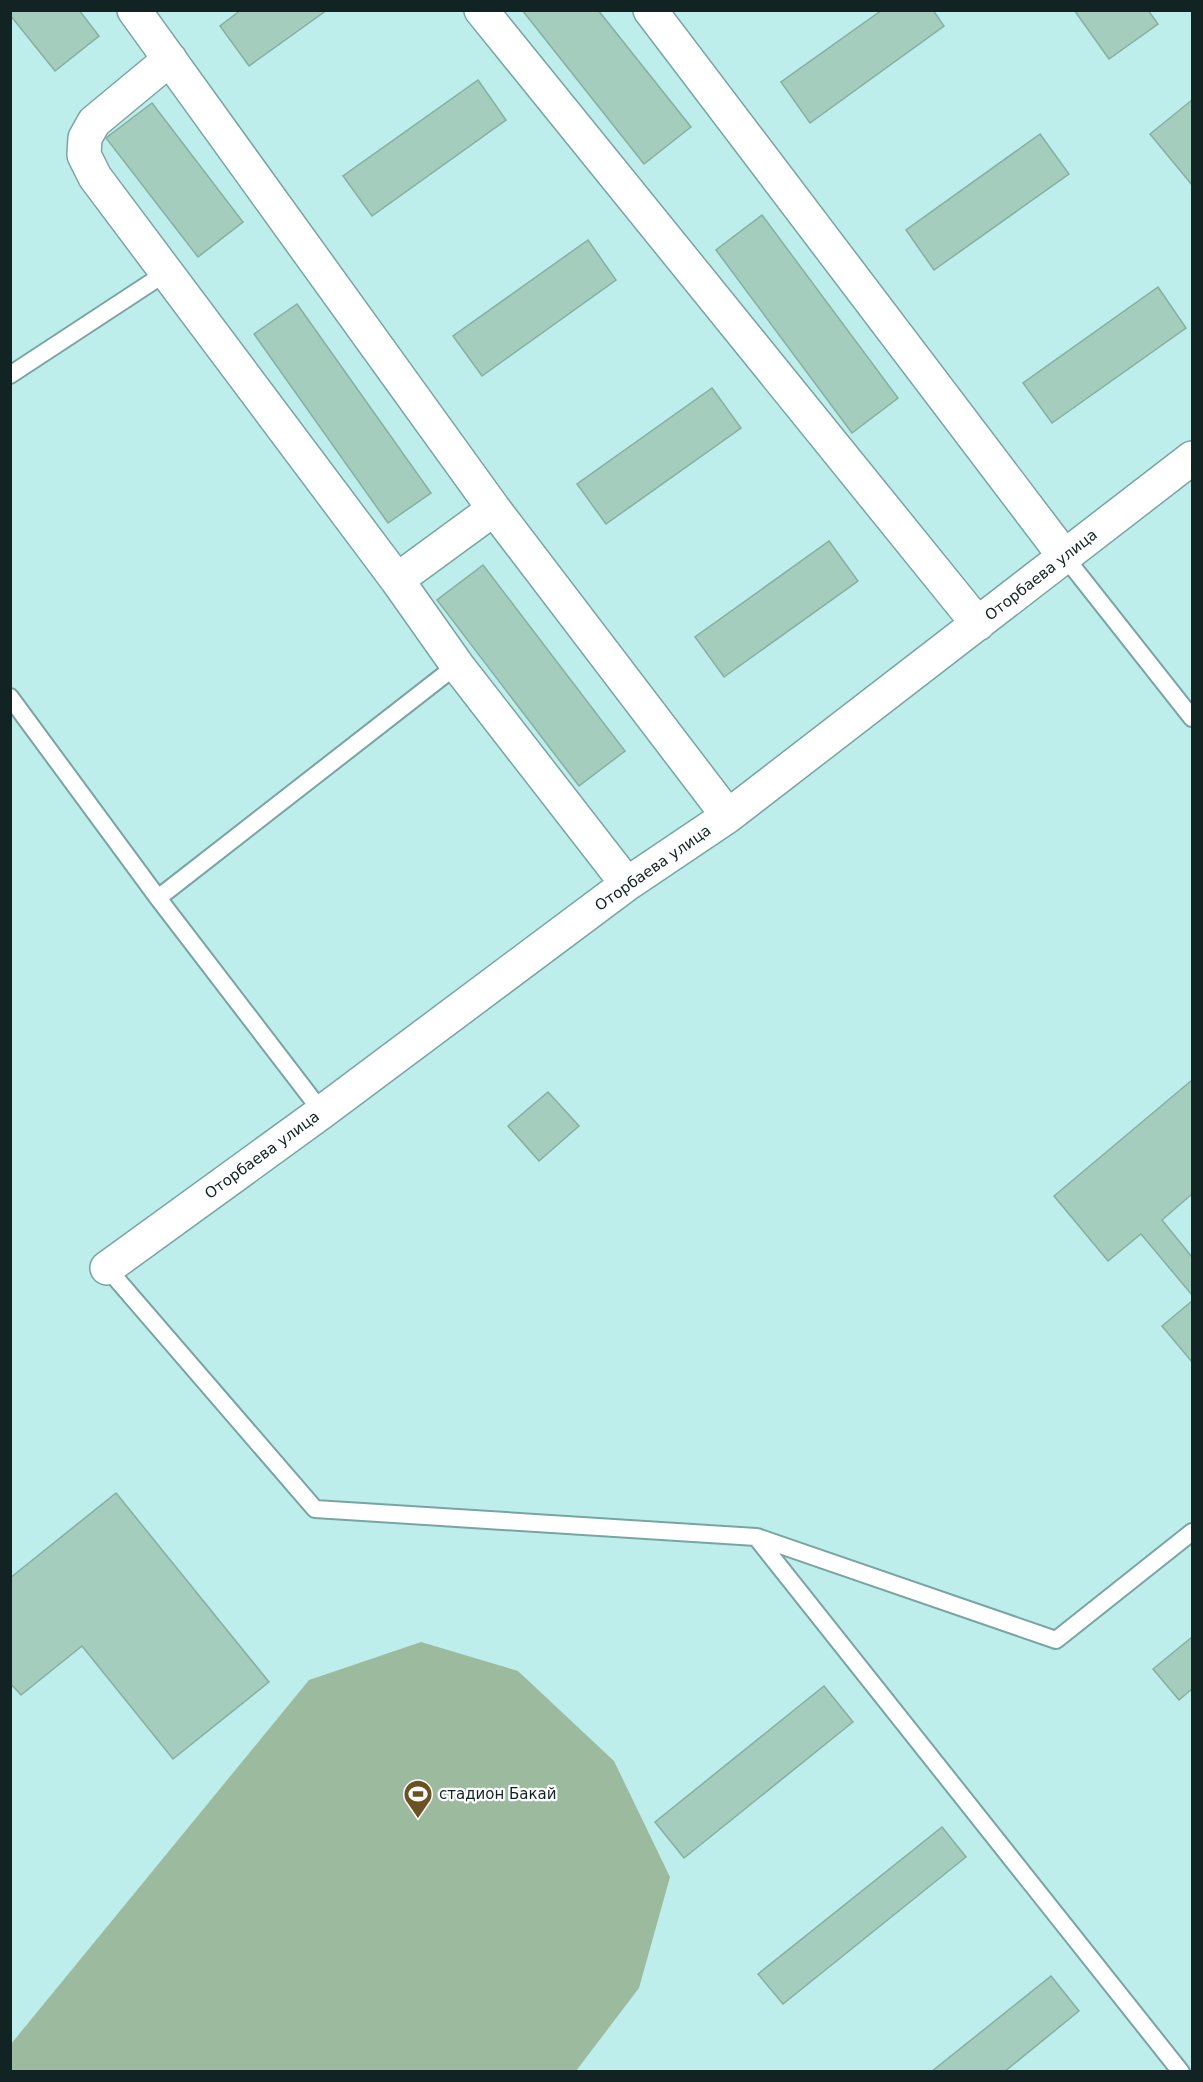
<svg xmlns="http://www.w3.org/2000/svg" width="1203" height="2082" viewBox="0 0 1203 2082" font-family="'DejaVu Sans',sans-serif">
<rect width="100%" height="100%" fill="#beeeeb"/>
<path fill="#9cbb9e" d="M421,1642L518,1671L614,1761L670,1877L639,1988L576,2071H11V2044L309,1680Z"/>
<path fill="#a4cdbd" stroke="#87af9f" stroke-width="1.5" d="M10,10H79L99,36L55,71L10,15Z
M241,10H327L249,66L220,26Z
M522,10H598L691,127L644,164Z
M882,10H933L944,26L810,123L781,82Z
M1074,10H1148L1158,24L1109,59Z
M478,80L506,120L372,216L343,176Z
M1192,100V185L1150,134Z
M152,103L243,222L198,257L106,138Z
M1040,134L1069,174L934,270L906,230Z
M762,215L898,398L852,433L716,250Z
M588,240L616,280L482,376L453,336Z
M1158,287L1186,328L1052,423L1023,383Z
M297,304L431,493L388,523L254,334Z
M712,388L741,428L606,524L577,484Z
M829,541L858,581L724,677L695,637Z
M483,565L625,751L579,786L437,600Z
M1192,1080V1194L1162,1220L1192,1257V1295L1141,1234L1108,1261L1054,1196Z
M548,1092L579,1126L539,1161L508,1126Z
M1192,1301V1362L1162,1326Z
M116,1493L269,1682L173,1759L82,1646L21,1695L10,1683V1578Z
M1192,1637V1689L1179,1700L1153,1669Z
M824,1686L853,1722L684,1858L655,1822Z
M942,1827L966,1857L783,2004L758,1974Z
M1051,1976L1079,2011L1004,2072H931Z"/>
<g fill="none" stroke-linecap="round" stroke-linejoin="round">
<g stroke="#78a5a2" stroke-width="20">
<path id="service" d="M10,375L167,272
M1065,557L1192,718
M10,697L158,898L322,1112
M158,898L457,665
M107,1268L315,1509L756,1537L1181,2072
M757,1537L1056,1640L1192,1532"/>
</g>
<g stroke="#78a5a2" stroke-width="36">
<path id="minor" d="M134,10L494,509L728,816
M481,10L978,624
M650,10L1065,557
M170,59L94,122L85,138L84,155L95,177L397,580L457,665L627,884
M397,580L494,509
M107,1268L322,1112L627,884L728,816L1192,458"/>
</g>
<use href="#service" stroke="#fff" stroke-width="16"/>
<use href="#minor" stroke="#fff" stroke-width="33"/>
</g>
<defs>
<g id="stadium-pin" transform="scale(1.5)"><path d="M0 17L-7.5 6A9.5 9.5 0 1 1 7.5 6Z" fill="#6c5223" stroke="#fff"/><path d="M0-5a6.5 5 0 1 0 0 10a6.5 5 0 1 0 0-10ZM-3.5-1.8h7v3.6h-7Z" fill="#fff"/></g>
</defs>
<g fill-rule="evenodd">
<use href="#stadium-pin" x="418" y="1794"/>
</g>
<g text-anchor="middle" stroke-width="4.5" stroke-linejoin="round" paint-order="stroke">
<g font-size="15" fill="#112322" stroke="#fff">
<text transform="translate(1041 575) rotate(-38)" y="5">Оторбаева улица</text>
<text transform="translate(653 868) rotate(-35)" y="5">Оторбаева улица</text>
<text transform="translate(262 1155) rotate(-36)" y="5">Оторбаева улица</text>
</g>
<g font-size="15" fill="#112322" stroke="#fff" text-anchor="start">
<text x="439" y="1799">стадион Бакай</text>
</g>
</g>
<rect width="1203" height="2082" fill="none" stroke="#112322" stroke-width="24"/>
</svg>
